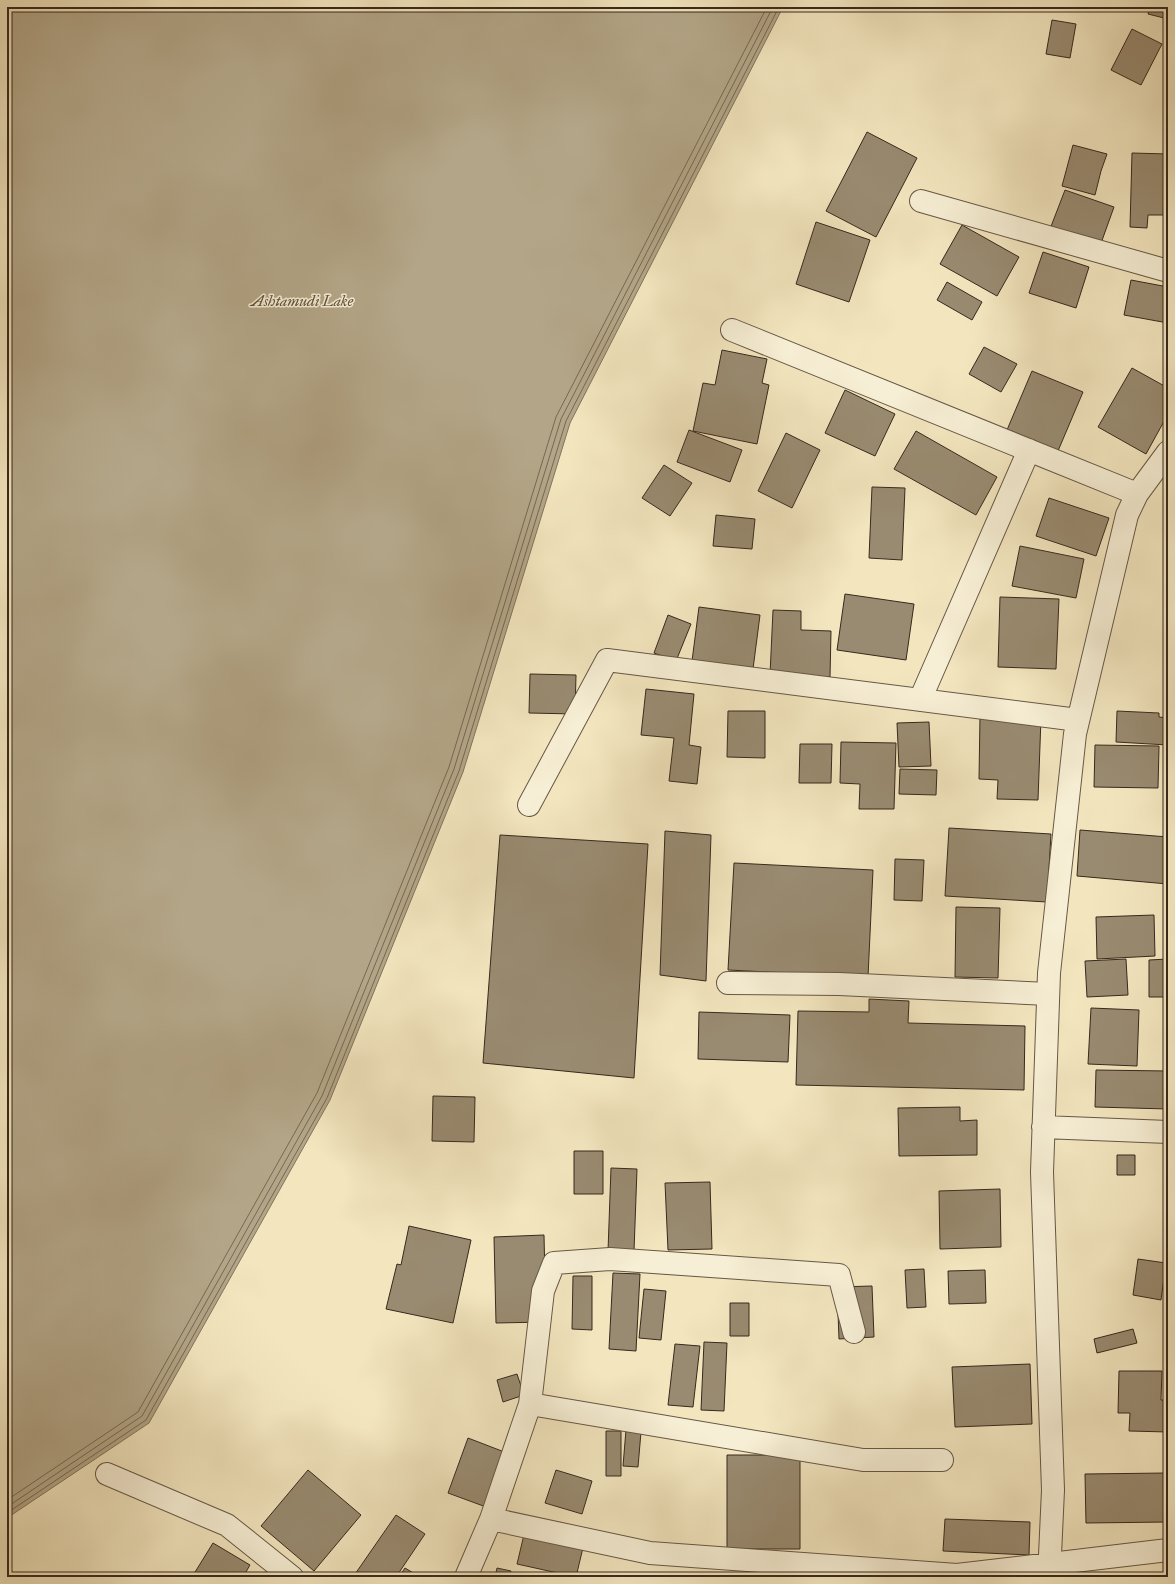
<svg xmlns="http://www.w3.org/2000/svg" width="1175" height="1584" viewBox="0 0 1175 1584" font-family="'IM FELL Great Primer',serif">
<rect width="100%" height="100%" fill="#f3e6bf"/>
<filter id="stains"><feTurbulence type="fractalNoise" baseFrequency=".005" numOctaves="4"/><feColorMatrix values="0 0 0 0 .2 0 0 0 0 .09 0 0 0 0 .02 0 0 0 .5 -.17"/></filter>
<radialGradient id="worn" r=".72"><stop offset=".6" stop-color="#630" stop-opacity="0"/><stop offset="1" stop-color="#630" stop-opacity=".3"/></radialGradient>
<path fill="#b3a688" stroke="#81745d" d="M7,7H783L570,423L463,772L330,1100L149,1423L7,1518Z"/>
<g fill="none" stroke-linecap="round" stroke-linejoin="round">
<path stroke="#756852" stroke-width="1" d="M7,1500L138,1412L317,1093L449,767L556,417L767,7
M7,1507L142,1416L322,1096L454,769L561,419L773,7
M7,1513L146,1420L327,1098L459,771L566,421L779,7"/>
</g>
<path fill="#998b71" stroke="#37291d" d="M1150,7H1168V19L1148,14Z
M1052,20L1076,24L1070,58L1046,54Z
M1132,29L1162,44L1141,85L1111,70Z
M867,132L917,158L876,237L826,211Z
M1073,145L1107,154L1101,171L1095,195L1062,186Z
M1132,153L1168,154V215H1148L1147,228L1130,227Z
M1065,190L1114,207L1100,246L1050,229Z
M816,222L870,240L849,302L796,284Z
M962,225L1019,257L997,296L940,264Z
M1043,252L1089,267L1076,308L1029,293Z
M1131,280L1168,287V323L1124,315Z
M947,282L982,302L972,320L937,300Z
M984,347L1017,364L1001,392L969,374Z
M722,350L767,359L762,383L769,385L757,444L693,431L703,383L715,385Z
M1132,368L1168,388V414L1146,454L1098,427Z
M1032,371L1083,392L1055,458L1004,437Z
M845,390L895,414L875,456L825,433Z
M689,430L742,450L730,482L677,462Z
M916,431L997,477L976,515L894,469Z
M786,433L820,450L792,508L758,491Z
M664,465L692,483L670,516L642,498Z
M872,487L905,488L902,560L869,558Z
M1049,498L1109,518L1096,556L1036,536Z
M716,515L755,519L752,549L713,546Z
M1020,546L1084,559L1076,598L1012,586Z
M845,594L914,604L906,660L837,650Z
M1000,597L1059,599L1056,669L998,667Z
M699,607L760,615L753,669L692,661Z
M773,610L801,611V630L831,631L830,677L770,675Z
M668,615L691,624L676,661L654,653Z
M530,674L576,675L575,714L529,713Z
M646,689L694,694L689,745L701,747L697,784L669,781L674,738L641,735Z
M728,711H765V758L727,757Z
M1117,711L1159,713V717L1168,718V745L1116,742Z
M980,716L1041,718L1038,800L997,799L998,780L979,779Z
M929,722L931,766L899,767L897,723Z
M841,742L896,743L894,809H859L860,784L840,783Z
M800,744H832L831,783H799Z
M1095,745L1159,746L1158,788L1094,787Z
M900,769L937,770L936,795L899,794Z
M949,828L1051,834L1047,902L945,896Z
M1080,830L1168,837V884L1077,876Z
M665,831L711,835L706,981L660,975Z
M500,835L648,844L634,1078L483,1063Z
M895,859L924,860L922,901L894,900Z
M734,863L873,870L868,977L728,970Z
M956,907L1000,908L998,978L955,977Z
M1154,915L1155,956L1097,959L1096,917Z
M1126,959L1128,995L1087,997L1085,961Z
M1168,959V997H1149V960Z
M869,999L909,1001L908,1023L1025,1026L1024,1090L796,1085L798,1011L869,1012Z
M1091,1008L1139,1010L1137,1066L1088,1064Z
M699,1012L790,1015L788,1062L698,1059Z
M1096,1070L1168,1071V1109L1095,1107Z
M433,1096L475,1097L474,1142L432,1141Z
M960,1107V1121L977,1120V1155L899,1156L898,1108Z
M574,1151H603V1194H574Z
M1117,1155H1135V1175H1117Z
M611,1168L637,1169L634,1251H608Z
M710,1182L712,1249L668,1250L665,1183Z
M1000,1189L1001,1247L940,1249L939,1191Z
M409,1226L471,1240L453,1323L386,1309L397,1264L401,1265Z
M544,1235L546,1322L496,1323L494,1237Z
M1138,1259L1166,1263L1161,1300L1133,1295Z
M924,1269L926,1307L907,1308L905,1270Z
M985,1270L986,1303L949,1304L948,1271Z
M613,1273L640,1274L636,1351L609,1349Z
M573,1276H592V1330L572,1329Z
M872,1286L874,1337L839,1339L837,1287Z
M644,1289L666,1291L661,1340L639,1338Z
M730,1303H749V1336H730Z
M1133,1329L1137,1343L1097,1353L1094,1339Z
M704,1342L727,1343L724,1411L701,1410Z
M675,1344L700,1346L693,1407L668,1405Z
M1030,1364L1032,1424L955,1427L952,1367Z
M1119,1371H1162L1161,1400H1168V1432L1129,1431L1130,1413H1118Z
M517,1374L524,1395L503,1402L497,1380Z
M626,1430L641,1432L638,1467L623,1466Z
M606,1431H621V1476H606Z
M468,1438L507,1453L486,1507L448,1493Z
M727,1455H800V1549H727Z
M1165,1456H1168V1522L1086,1523L1085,1474L1166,1473Z
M308,1470L361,1515L314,1571L261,1526Z
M556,1470L592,1481L582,1514L545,1503Z
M396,1515L425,1534L396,1577H353Z
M945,1519L1030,1522L1029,1555L943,1551Z
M527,1522L586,1535L576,1577L517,1564Z
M213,1543L250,1565L243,1577H192Z
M405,1568L420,1577H399Z
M497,1568L511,1571L510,1577H495Z
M779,1568L839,1577H779Z
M582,1573L618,1575L617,1577H581Z"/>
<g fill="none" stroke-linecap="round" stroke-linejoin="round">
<g stroke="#665846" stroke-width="24">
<path id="minor" d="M921,201L1168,271
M732,330L1137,494
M920,700L1029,450
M529,805L607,660L1078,720
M728,983L839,984L1048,994
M1043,1127L1168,1132
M530,1404L863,1460H942
M107,1474L227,1525L292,1577
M491,1519L650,1553L957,1575L1168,1550
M466,1577L491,1519L530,1404L543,1291L554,1263L610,1259L839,1275L854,1332
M1049,1577L1053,1490L1042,1172L1049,973L1075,734L1127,515L1137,494L1168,452"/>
</g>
<use href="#minor" stroke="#f7efd5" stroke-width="22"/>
</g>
<g text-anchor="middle" stroke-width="3" stroke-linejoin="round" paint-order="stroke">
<g font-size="15" font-style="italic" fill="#5c4e3d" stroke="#f7efd5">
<text x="302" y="306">Ashtamudi Lake</text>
</g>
</g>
<rect width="1175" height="1584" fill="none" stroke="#f3e6bf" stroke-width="24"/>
<rect x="8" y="8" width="1159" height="1568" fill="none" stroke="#37291d" stroke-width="2"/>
<rect x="12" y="12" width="1151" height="1560" fill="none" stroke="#37291d"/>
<rect width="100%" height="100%" filter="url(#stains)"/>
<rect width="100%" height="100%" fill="url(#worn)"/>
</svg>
